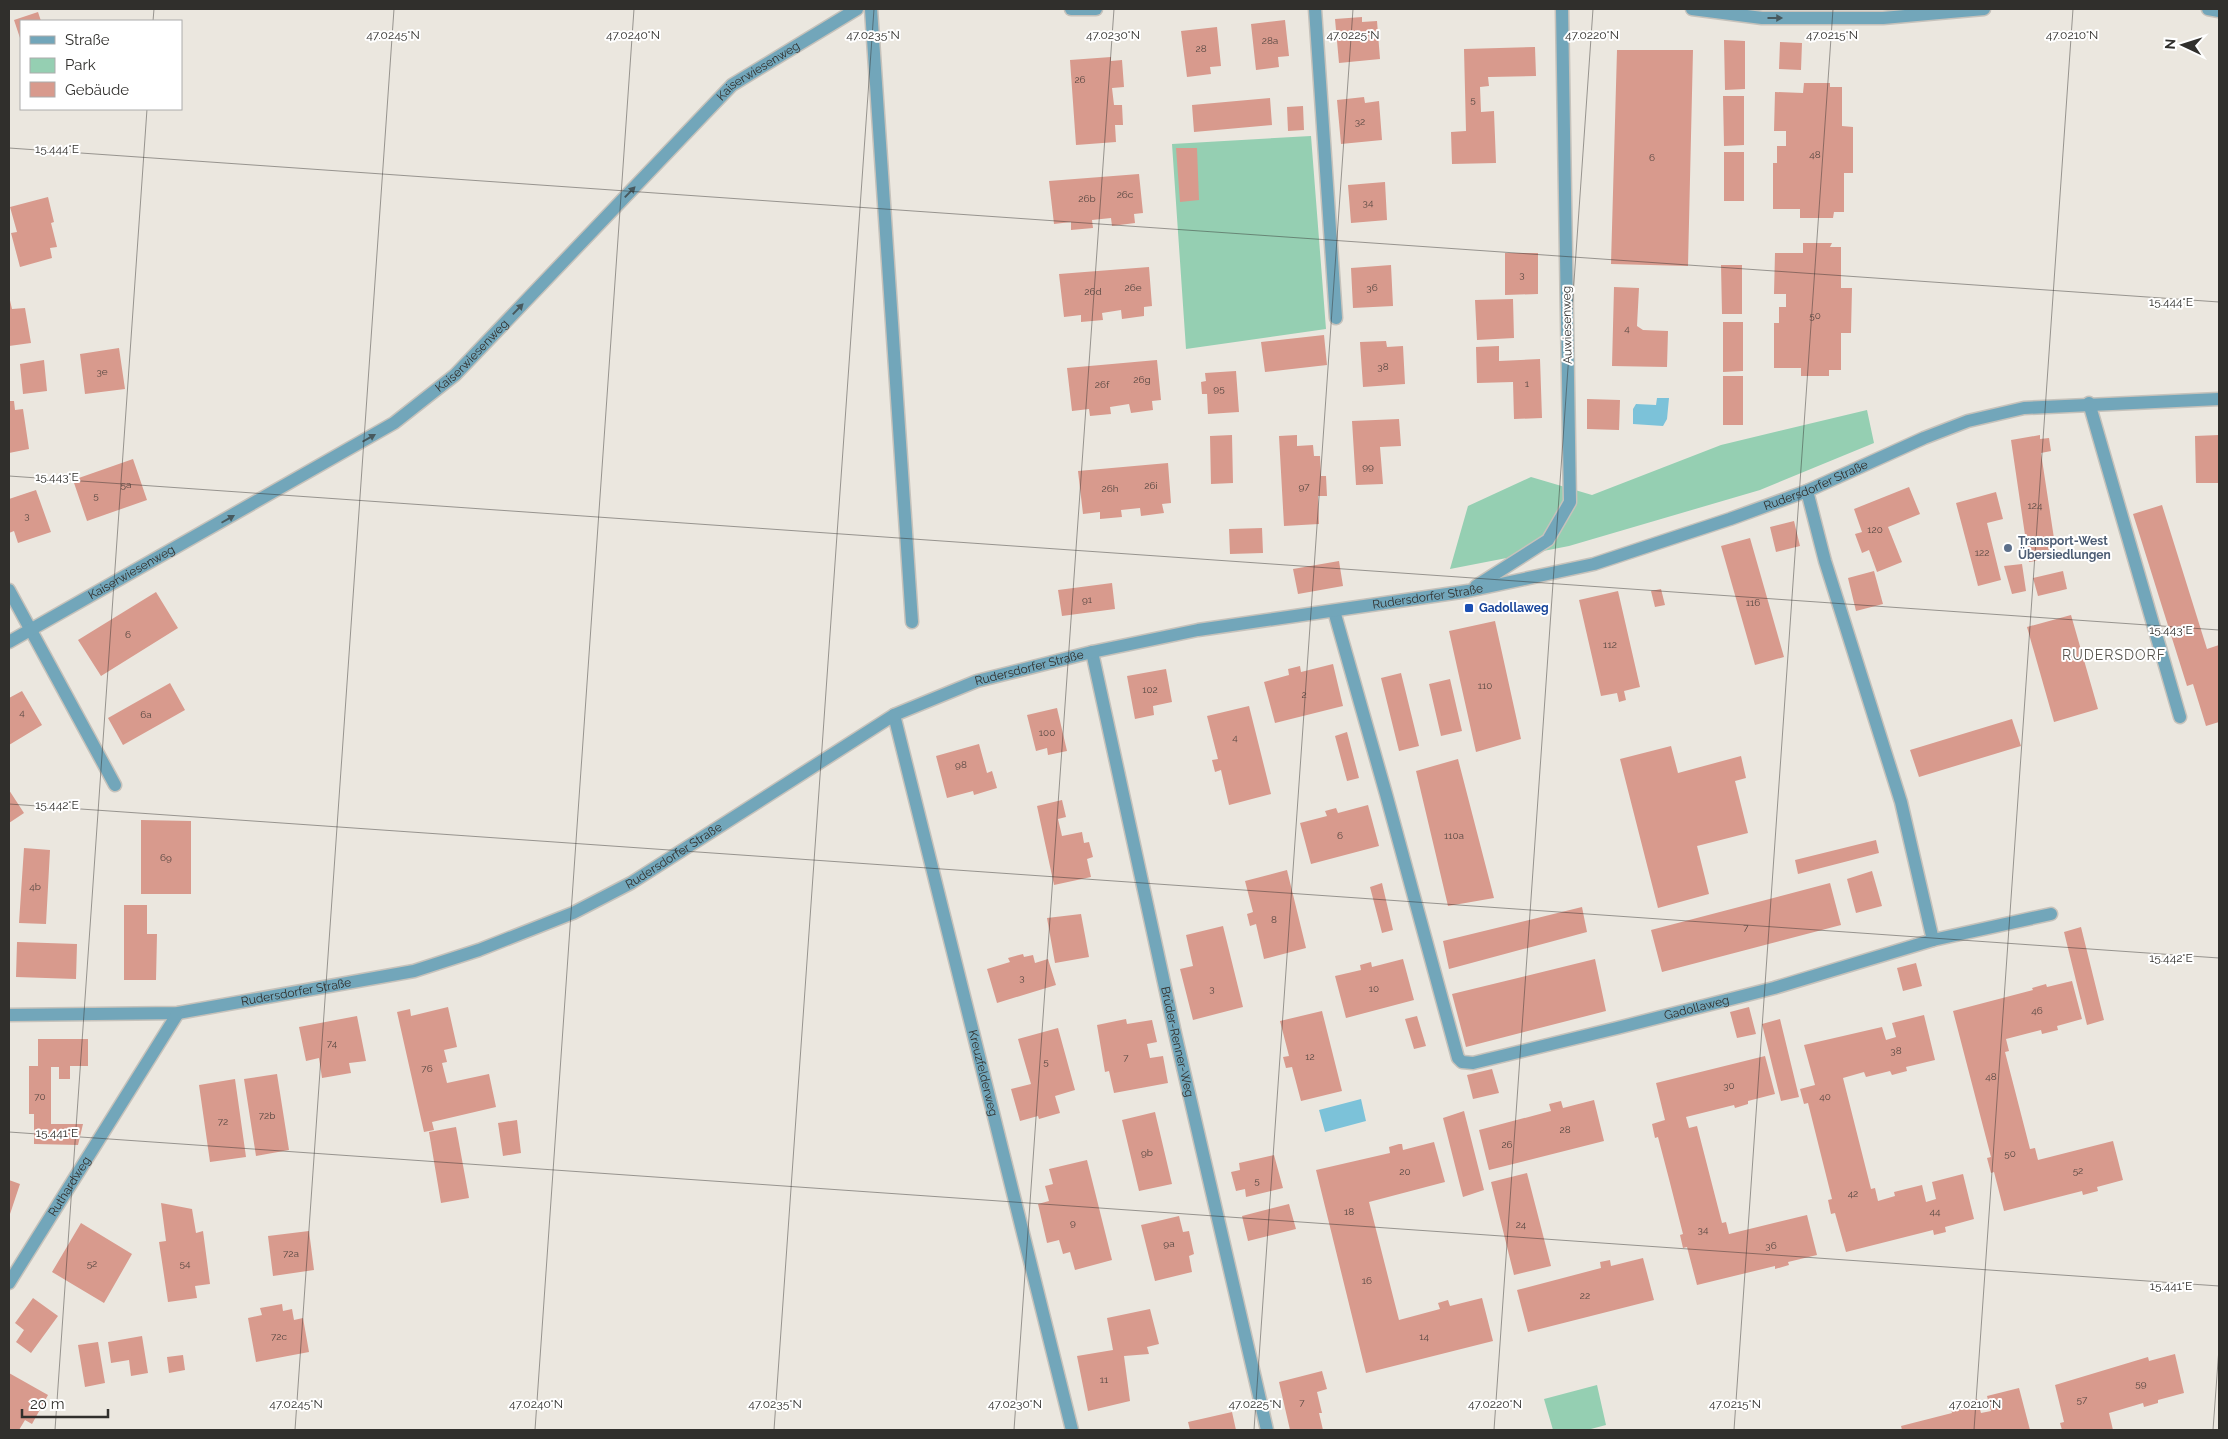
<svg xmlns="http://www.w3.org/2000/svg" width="2228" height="1439" viewBox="0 0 2228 1439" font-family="Raleway,sans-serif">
<rect width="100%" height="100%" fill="#ebe7df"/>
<path fill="#95cfb2" d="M1311,136L1326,329L1186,349L1172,144Z
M1867,410L1874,443L1760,490L1569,546L1450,569L1468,506L1531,477L1592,495L1721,445Z
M1597,1385L1606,1425L1587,1430H1553L1544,1399Z"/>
<path fill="#7cc2d9" d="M1657,398H1669L1667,419L1663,426L1633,424V409L1636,404L1656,405Z
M1361,1099L1366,1121L1325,1132L1319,1110Z"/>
<path fill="#d89a8d" d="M38,12L41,21H21V41L14,20Z
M1362,17V22L1377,21L1380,59L1339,63L1335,19Z
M1285,20L1289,56L1278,57L1279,67L1256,70L1251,24Z
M1217,27L1221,66L1210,67L1211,74L1187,77L1181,31Z
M1724,40L1745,41V89L1725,90Z
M1780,42L1802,43L1801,70L1779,69Z
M1535,47L1536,76L1488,77L1489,86L1480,87L1481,112L1494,111L1496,163L1452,164L1451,132L1466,131L1464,49Z
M1617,50H1693L1688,266L1611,264Z
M1111,57V61L1122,60L1124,87L1112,88L1114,105H1122L1123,125H1115L1116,142L1076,145L1070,60Z
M1804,83H1830V87H1842V126L1853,127V173H1844V212H1834L1833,218H1800V209H1773V163H1777V146H1786V131H1774L1775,92L1803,93Z
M1723,96H1744V145L1724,146Z
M1364,97L1365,103L1379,101L1382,140L1341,144L1337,100Z
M1270,98L1272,125L1194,132L1192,105Z
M1303,106L1304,130L1288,131L1287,107Z
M1176,148H1197L1199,200L1180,202Z
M1724,152H1744V201H1724Z
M1139,174L1143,213L1134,214L1135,223L1112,226L1111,218L1092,220L1093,228L1071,230V222L1054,224L1049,181Z
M1385,182L1387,220L1351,223L1348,185Z
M48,197L54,222L51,223L57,247L50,248L52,258L20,267L11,233L17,232L10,207Z
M1803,243H1832L1830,247H1841V288H1852L1851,333H1841V370H1829V376H1801V368H1774V323H1779V307H1786V294H1774L1775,253H1803Z
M1505,253H1538V294L1505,295Z
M1391,265L1393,306L1353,308L1351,268Z
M1721,265H1742V314H1722Z
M1149,267L1152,306L1144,307V316L1122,319L1121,310L1102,313L1103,320L1081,322V315L1064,317L1059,274Z
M1614,287L1639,288L1637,326L1643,330L1668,331L1667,367L1612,366Z
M9,296L12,309L25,308L31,343L9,346Z
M1513,299L1514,338L1477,340L1475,300Z
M1723,322H1743V371L1723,372Z
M1324,335L1327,365L1265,372L1261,342Z
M1386,341L1387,347L1403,346L1405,384L1363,387L1360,342Z
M1499,346V361L1540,359L1542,418L1514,419L1513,382L1477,383L1476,347Z
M119,348L125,389L85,394L80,354Z
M44,360L47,391L23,394L20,364Z
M1157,360L1161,400L1152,401L1153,410L1131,413L1129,404L1110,407L1111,414L1090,416L1089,409L1072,411L1067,368Z
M1236,371L1239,412L1208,414L1207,394H1202L1201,382L1206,381L1205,373Z
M1723,376H1743V425H1723Z
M1587,399L1620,400L1619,430L1587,429Z
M9,401H14L15,410L23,409L29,449L9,453Z
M1399,419L1401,446L1380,447L1383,484L1356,485L1352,421Z
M1232,435L1233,483L1211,484L1210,436Z
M1297,435V446L1313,445L1314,456H1320L1321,476H1326L1327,496H1318L1319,524L1284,526L1279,436Z
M2040,435V439L2049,438L2051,451L2041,453L2057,558L2029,562L2011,440Z
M2219,435V483H2196L2195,436Z
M133,459L147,500L87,521L73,480Z
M1168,463L1171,503L1162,504L1164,513L1141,516L1140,508L1121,510L1122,517L1100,519V512L1083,514L1078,471Z
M1909,487L1920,514L1888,527L1902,562L1877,572L1869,550L1862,553L1855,534L1862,532L1854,509Z
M36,490L51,532L18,543L14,531L9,533V499Z
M1996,492L2003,519L1987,523L2001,580L1978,586L1956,503Z
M2162,505L2207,649L2219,645V722L2206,726L2193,684L2187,686L2133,514Z
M1794,521L1800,546L1776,552L1770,527Z
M1262,528L1263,553L1230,554L1229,529Z
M1750,538L1784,657L1755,665L1721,546Z
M1339,561L1343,586L1298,594L1293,569Z
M2022,564L2026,591L2012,594L2004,566Z
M1874,571L1883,604L1856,611L1848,578Z
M2063,571L2067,589L2038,596L2033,578Z
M1112,583L1115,609L1062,616L1058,590Z
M1661,589L1665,605L1655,607L1651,591Z
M1618,591L1640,687L1624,691L1626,700L1619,702L1617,693L1601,696L1579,600Z
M156,592L178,628L101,676L78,640Z
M2071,615L2098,709L2054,722L2027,627Z
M1495,621L1521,739L1476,752L1449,631Z
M1333,664L1343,706L1275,723L1264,682L1289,675L1288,669L1300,666L1301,672Z
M1166,669L1172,702L1153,706L1154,715L1135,719L1127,676Z
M1401,673L1419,746L1399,751L1381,678Z
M1450,679L1462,731L1441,736L1429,684Z
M170,683L185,710L123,745L108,718Z
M22,691L42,725L9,745V698Z
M1249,706L1271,794L1229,805L1221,770L1215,772L1212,760L1218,759L1207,716Z
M1057,708L1067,751L1048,755L1047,748L1036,751L1027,715Z
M2012,719L2021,746L1919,777L1910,750Z
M1347,732L1359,778L1347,781L1335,736Z
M979,744L987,773L992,771L997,788L974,795L973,791L947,798L936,756Z
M1671,746L1678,773L1741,756L1746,778L1735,781L1748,833L1697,846L1709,894L1658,908L1620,759Z
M1458,759L1494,898L1448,906L1416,771Z
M9,790L24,813L9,823Z
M1062,800L1066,817L1058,819L1062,836L1082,832L1084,843L1089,842L1093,857L1087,859L1091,877L1054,885L1037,806Z
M1368,805L1379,846L1311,864L1300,823L1327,816L1325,811L1336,808L1338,813Z
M141,820L191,821V894H141Z
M1876,840L1879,853L1798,874L1795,860Z
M24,848L50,850L46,924L19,923Z
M1287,870L1306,948L1264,959L1256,924L1250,926L1247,914L1253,912L1245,881Z
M1872,871L1882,906L1856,913L1847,879Z
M1382,883L1393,930L1382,933L1370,887Z
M1830,883L1841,925L1662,972L1651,930Z
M124,905H147V934H157L156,980H124Z
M1582,907L1587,932L1449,969L1443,941Z
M1081,914L1089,957L1055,963L1047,918Z
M1223,926L1243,1007L1193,1020L1180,969L1193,966L1186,935Z
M2081,927L2104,1020L2087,1025L2064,932Z
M17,942L77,944L76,979L16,977Z
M1023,954L1024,957L1033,955L1035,963L1048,959L1056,985L997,1003L987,969L1010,962L1008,958Z
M1403,959L1414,1000L1346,1018L1335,976L1361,970L1360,965L1371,962L1372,967Z
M1595,959L1606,1011L1466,1047L1452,994Z
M1916,963L1922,986L1903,991L1897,968Z
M2072,981L2082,1019L2057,1026L2058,1030L2042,1034L2041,1030L2006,1039L2009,1051L2005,1052L2030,1149L2035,1148L2038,1160L2113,1141L2123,1180L2097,1187L2098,1191L2083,1195L2082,1191L2004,1211L1994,1172L1991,1173L1987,1158L1991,1157L1953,1011L2033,990L2032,988L2046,984L2047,987Z
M448,1007L457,1047L444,1050L447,1062L442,1063L447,1083L489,1074L496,1107L432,1122L434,1130L424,1132L397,1012L410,1009L411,1016Z
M1749,1007L1756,1034L1737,1038L1730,1012Z
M1322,1011L1342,1091L1301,1101L1292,1067L1286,1068L1283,1057L1289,1056L1280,1021Z
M1924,1015L1935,1060L1906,1067L1907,1071L1892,1075L1890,1071L1866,1077L1864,1072L1843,1078L1870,1185L1871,1189L1875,1188L1878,1201L1895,1196L1894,1192L1922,1185L1926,1202L1936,1199L1932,1182L1963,1174L1974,1219L1945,1227L1946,1232L1934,1235L1933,1230L1846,1252L1835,1213L1831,1214L1828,1200L1832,1199L1808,1103L1804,1104L1800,1089L1815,1085L1804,1045L1882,1027L1886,1040L1896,1037L1892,1023Z
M357,1016L366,1061L349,1063L351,1073L322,1078L319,1058L306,1061L299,1027Z
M1417,1016L1426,1046L1414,1049L1405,1019Z
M1126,1019L1127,1024L1152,1020L1157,1042L1147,1044L1150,1058L1163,1056L1168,1083L1114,1093L1109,1071L1105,1072L1097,1025Z
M1780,1019L1799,1097L1781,1101L1762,1024Z
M1058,1028L1075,1090L1055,1096L1060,1113L1039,1119L1038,1116L1020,1121L1011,1089L1031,1084L1018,1039Z
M38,1039H88V1066H70V1079H59V1067H51V1124H83L78,1145L34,1144V1114H29V1066H38Z
M1765,1056L1775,1094L1748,1101V1104L1735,1108L1734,1105L1686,1117L1689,1128L1697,1126L1722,1223L1726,1222L1729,1234L1807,1215L1817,1255L1788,1262L1789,1265L1775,1269V1266L1697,1285L1687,1247L1683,1248L1680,1235L1683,1234L1669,1179L1658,1137L1655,1138L1652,1124L1665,1120L1656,1083Z
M1492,1069L1499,1093L1473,1099L1467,1075Z
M277,1074L289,1150L256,1156L244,1079Z
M235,1079L246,1157L210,1162L199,1085Z
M1594,1100L1604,1141L1489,1170L1479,1130L1551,1111L1549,1104L1561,1101L1563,1108Z
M1464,1111L1484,1190L1463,1197L1443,1118Z
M1155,1112L1172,1184L1139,1191L1122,1120Z
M517,1120L521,1153L503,1156L498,1123Z
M456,1127L469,1198L441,1203L429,1132Z
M1434,1142L1445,1182L1369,1202L1399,1320L1440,1309L1438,1303L1448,1300L1450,1306L1482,1298L1493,1341L1366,1373L1316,1170L1390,1153L1389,1147L1399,1144H1402L1403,1150Z
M1274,1155L1283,1188L1246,1197L1245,1189L1236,1191L1231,1172L1240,1170L1239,1163Z
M1087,1160L1112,1260L1075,1270L1070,1252L1063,1254L1059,1240L1047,1243L1038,1204L1049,1201L1045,1186L1053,1184L1049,1169Z
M1527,1173L1551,1266L1514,1275L1491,1182Z
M9,1180L20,1184L9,1217Z
M161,1203L192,1209L196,1233L203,1231L210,1284L195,1286L197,1298L168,1302L159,1242L166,1241Z
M1289,1204L1296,1229L1248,1241L1242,1216Z
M1179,1216L1183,1232L1189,1231L1194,1254L1189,1256L1192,1272L1155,1281L1141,1225Z
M81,1223L132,1254L104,1303L52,1272Z
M309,1231L314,1270L273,1276L268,1236Z
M1643,1258L1654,1300L1528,1332L1517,1290L1601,1268L1600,1262L1610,1260L1611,1266Z
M33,1298L58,1316L31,1353L16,1342L24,1330L15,1323Z
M282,1304L283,1311L292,1309L294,1320L303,1318L309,1352L256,1362L248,1318L262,1315L260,1308Z
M1150,1309L1159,1344L1147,1347L1149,1354L1124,1356L1130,1401L1088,1411L1077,1356L1113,1350L1107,1318Z
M142,1336L148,1373L131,1376L129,1360L111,1363L108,1342Z
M98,1342L105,1383L85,1387L78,1345Z
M2175,1354L2184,1393L2158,1400V1403L2144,1407L2143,1403L2109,1413L2113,1430H2062L2060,1423L2064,1422L2055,1385L2148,1357L2149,1361Z
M183,1355L185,1370L169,1373L167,1357Z
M1322,1371L1327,1389L1317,1392L1322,1413H1319L1323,1430H1290L1279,1382Z
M9,1373L48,1395L32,1424L25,1420L19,1430H9Z
M2019,1388L2030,1430H1902L1901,1426L1952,1413L1950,1406L1977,1399L1981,1413L1991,1411L1987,1396Z
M1232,1412L1236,1430H1190L1188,1422Z"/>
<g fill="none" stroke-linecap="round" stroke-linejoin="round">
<g stroke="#c6c2bb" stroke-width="15">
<path id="lane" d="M871,9L912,622
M1315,9L1336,318
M2089,403L2180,717"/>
</g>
<g stroke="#c6c2bb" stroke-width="15">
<g id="street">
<path d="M1071,9H1096"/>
<path d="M1692,9L1762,18H1883L1984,9"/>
<path d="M2208,9L2219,11"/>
<path d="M1476,586L1548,540L1570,502L1562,9"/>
<path d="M9,590L115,785"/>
<path id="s1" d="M1334,611L1386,794L1458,1058L1462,1062L1473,1063L1617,1028L1774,988L1933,940L1901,802L1825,561L1807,491"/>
<path id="s2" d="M9,642L394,423L455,375L732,85L857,9"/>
<path id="s3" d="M1092,652L1175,1033L1267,1430"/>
<path id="s4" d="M894,715L1072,1430"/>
<path d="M1933,940L2051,914"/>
<path id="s5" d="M9,1015L178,1013L414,971L479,950L573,913L631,883L894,715L977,681L1092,652L1198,630L1468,591L1594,564L1730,519L1807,491L1924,438L1968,421L2024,408L2219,399"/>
<path id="s6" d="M9,1283L178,1013"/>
</g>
</g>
<use href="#lane" stroke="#72a6ba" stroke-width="12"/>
<use href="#street" stroke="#72a6ba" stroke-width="12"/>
</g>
<defs><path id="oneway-solid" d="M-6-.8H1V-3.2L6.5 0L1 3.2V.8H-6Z" transform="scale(1.25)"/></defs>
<g fill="#47595e">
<use href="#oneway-solid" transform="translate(1775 18)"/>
<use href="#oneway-solid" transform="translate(630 192) rotate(-46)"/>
<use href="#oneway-solid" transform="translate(518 309) rotate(-46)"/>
<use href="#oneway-solid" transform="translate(369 438) rotate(-30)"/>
<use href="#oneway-solid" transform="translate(228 519) rotate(-30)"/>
</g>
<path fill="none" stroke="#302f2c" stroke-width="1" stroke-opacity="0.45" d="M153,21L154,9M9,148L2219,302M9,476L2219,630M9,804L2219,958M9,1132L2219,1286M55,1430L147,109M295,1430L394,9M535,1430L634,9M774,1430L874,9M1014,1430L1114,9M1254,1430L1353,9M1494,1430L1593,9M1734,1430L1833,9M1974,1430L2073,9M2213,1430L2219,1348"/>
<circle fill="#5c6f8a" stroke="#fff" stroke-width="2" cx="2008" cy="548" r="5"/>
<rect fill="#1a4fb4" stroke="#fff" stroke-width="2" x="1464" y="603" width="10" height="10" rx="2.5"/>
<g text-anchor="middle" stroke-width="4" stroke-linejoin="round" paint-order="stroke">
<g font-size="10" fill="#5a4a44">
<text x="1270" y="44">28a</text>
<text x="1201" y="52">28</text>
<text x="1080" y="83">26</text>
<text x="1473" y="103">5</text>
<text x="1360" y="125">32</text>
<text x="1815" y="158">48</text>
<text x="1652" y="161">6</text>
<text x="1125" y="198">26c</text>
<text x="1087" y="202">26b</text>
<text x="1368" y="206">34</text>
<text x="1522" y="278">3</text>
<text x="1133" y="291">26e</text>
<text x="1372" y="291">36</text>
<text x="1093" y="295">26d</text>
<text x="1815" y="319">50</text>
<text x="1627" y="332">4</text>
<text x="1383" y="370">38</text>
<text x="102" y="375">3e</text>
<text x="1142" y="383">26g</text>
<text x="1527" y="387">1</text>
<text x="1102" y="388">26f</text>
<text x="1219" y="392">95</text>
<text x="1368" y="470">99</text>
<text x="126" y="488">5a</text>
<text x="1151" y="489">26i</text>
<text x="1304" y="490">97</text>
<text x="1110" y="492">26h</text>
<text x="96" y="499">5</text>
<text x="2035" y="509">124</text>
<text x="27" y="519">3</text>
<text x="1875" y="533">120</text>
<text x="1982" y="556">122</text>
<text x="1087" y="603">91</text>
<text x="1753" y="606">116</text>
<text x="128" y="638">6</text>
<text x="1610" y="648">112</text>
<text x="1485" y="689">110</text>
<text x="1150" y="693">102</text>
<text x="1304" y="698">2</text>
<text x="22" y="716">4</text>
<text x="146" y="718">6a</text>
<text x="1047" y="736">100</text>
<text x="1235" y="741">4</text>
<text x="961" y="768">98</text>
<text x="1340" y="839">6</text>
<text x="1454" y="839">110a</text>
<text x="166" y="861">69</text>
<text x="35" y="890">4b</text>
<text x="1274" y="923">8</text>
<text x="1746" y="931">7</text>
<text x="1022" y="981">3</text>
<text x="1212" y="992">3</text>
<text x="1374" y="992">10</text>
<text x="2037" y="1014">46</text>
<text x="332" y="1047">74</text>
<text x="1896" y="1054">38</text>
<text x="1310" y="1060">12</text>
<text x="1126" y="1061">7</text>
<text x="1046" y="1065">5</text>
<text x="427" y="1072">76</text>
<text x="1991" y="1080">48</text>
<text x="1729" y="1089">30</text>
<text x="40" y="1100">70</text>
<text x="1825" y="1100">40</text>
<text x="267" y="1119">72b</text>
<text x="223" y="1125">72</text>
<text x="1565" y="1133">28</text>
<text x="1507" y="1148">26</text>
<text x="1147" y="1156">9b</text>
<text x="2010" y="1157">50</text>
<text x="2078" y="1174">52</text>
<text x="1405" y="1175">20</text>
<text x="1257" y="1184">5</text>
<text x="1853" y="1197">42</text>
<text x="1349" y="1215">18</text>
<text x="1935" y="1215">44</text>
<text x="1073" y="1226">9</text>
<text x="1521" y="1228">24</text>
<text x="1703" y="1233">34</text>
<text x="1169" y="1247">9a</text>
<text x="1771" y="1249">36</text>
<text x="291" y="1257">72a</text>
<text x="92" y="1267">52</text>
<text x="185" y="1267">54</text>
<text x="1367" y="1284">16</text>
<text x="1585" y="1299">22</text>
<text x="279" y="1340">72c</text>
<text x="1424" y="1340">14</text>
<text x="1104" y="1383">11</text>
<text x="2141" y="1387">59</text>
<text x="2082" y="1403">57</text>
<text x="1302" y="1406">7</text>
</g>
<g font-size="12" fill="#302f2c" stroke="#fff">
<text dy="4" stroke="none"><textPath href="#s2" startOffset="951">Kaiserwiesenweg</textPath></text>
<text transform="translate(1567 325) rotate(-91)" y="4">Auwiesenweg</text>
<text dy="4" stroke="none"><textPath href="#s2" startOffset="546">Kaiserwiesenweg</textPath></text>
<text dy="4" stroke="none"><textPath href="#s5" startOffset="1909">Rudersdorfer Straße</textPath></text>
<text dy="4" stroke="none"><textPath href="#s2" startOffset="141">Kaiserwiesenweg</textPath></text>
<text dy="4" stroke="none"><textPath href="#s5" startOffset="1504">Rudersdorfer Straße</textPath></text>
<text dy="4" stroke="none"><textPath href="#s5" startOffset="1099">Rudersdorfer Straße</textPath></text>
<text dy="4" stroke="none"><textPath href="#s5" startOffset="694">Rudersdorfer Straße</textPath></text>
<text dy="4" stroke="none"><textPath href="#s5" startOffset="289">Rudersdorfer Straße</textPath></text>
<text dy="4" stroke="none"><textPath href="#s1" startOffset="711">Gadollaweg</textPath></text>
<text dy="4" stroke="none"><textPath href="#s3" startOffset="399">Brüder-Renner-Weg</textPath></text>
<text dy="4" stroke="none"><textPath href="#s4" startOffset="369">Kreuzfelderweg</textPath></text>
<text dy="4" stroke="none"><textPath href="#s6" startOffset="114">Ruthardweg</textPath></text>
</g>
<g font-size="12" font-weight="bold" fill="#4e5e75" stroke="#fff" text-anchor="start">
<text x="2018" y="545">Transport-West<tspan x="2018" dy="14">Übersiedlungen</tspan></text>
</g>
<g font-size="12" font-weight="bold" fill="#164399" stroke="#fff" text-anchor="start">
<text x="1479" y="612">Gadollaweg</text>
</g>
<g font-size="14" letter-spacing="1" fill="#58554e" stroke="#fff">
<text x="2114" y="660">RUDERSDORF</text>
</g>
</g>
<g font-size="12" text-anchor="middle" fill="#302f2c" stroke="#fff" stroke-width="4" stroke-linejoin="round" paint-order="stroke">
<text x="393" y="39">47.0245°N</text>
<text x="633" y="39">47.0240°N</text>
<text x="873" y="39">47.0235°N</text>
<text x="1113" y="39">47.0230°N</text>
<text x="1353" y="39">47.0225°N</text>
<text x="1592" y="39">47.0220°N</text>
<text x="1832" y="39">47.0215°N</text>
<text x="2072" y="39">47.0210°N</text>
<text x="57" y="153">15.444°E</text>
<text x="2171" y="306">15.444°E</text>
<text x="57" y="481">15.443°E</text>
<text x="2171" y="634">15.443°E</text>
<text x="57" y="809">15.442°E</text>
<text x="2171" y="962">15.442°E</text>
<text x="57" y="1137">15.441°E</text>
<text x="2171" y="1290">15.441°E</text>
<text x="296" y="1408">47.0245°N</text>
<text x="536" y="1408">47.0240°N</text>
<text x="775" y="1408">47.0235°N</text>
<text x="1015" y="1408">47.0230°N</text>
<text x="1255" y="1408">47.0225°N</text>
<text x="1495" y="1408">47.0220°N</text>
<text x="1735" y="1408">47.0215°N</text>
<text x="1975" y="1408">47.0210°N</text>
</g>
<rect width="2228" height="1439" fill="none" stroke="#302f2c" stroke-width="20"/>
<rect x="20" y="20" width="162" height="90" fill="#ffffff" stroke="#acacab"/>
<rect x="30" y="36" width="25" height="8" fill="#72a6ba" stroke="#acacab"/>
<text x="65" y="45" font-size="15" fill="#302f2c">Straße</text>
<rect x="30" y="58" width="25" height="15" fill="#95cfb2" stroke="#acacab"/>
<text x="65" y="70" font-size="15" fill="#302f2c">Park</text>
<rect x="30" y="82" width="25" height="15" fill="#d89a8d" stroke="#acacab"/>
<text x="65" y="95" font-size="15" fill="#302f2c">Gebäude</text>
<g transform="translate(2183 45) rotate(274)" stroke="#ffffff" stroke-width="4" paint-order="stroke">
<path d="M0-4L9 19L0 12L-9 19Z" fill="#302f2c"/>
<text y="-8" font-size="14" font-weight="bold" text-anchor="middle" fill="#302f2c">N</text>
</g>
<path d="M22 1409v8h86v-8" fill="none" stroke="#302f2c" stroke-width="2.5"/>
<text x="30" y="1409" font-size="15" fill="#302f2c" stroke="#ffffff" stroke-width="4" paint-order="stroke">20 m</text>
</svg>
